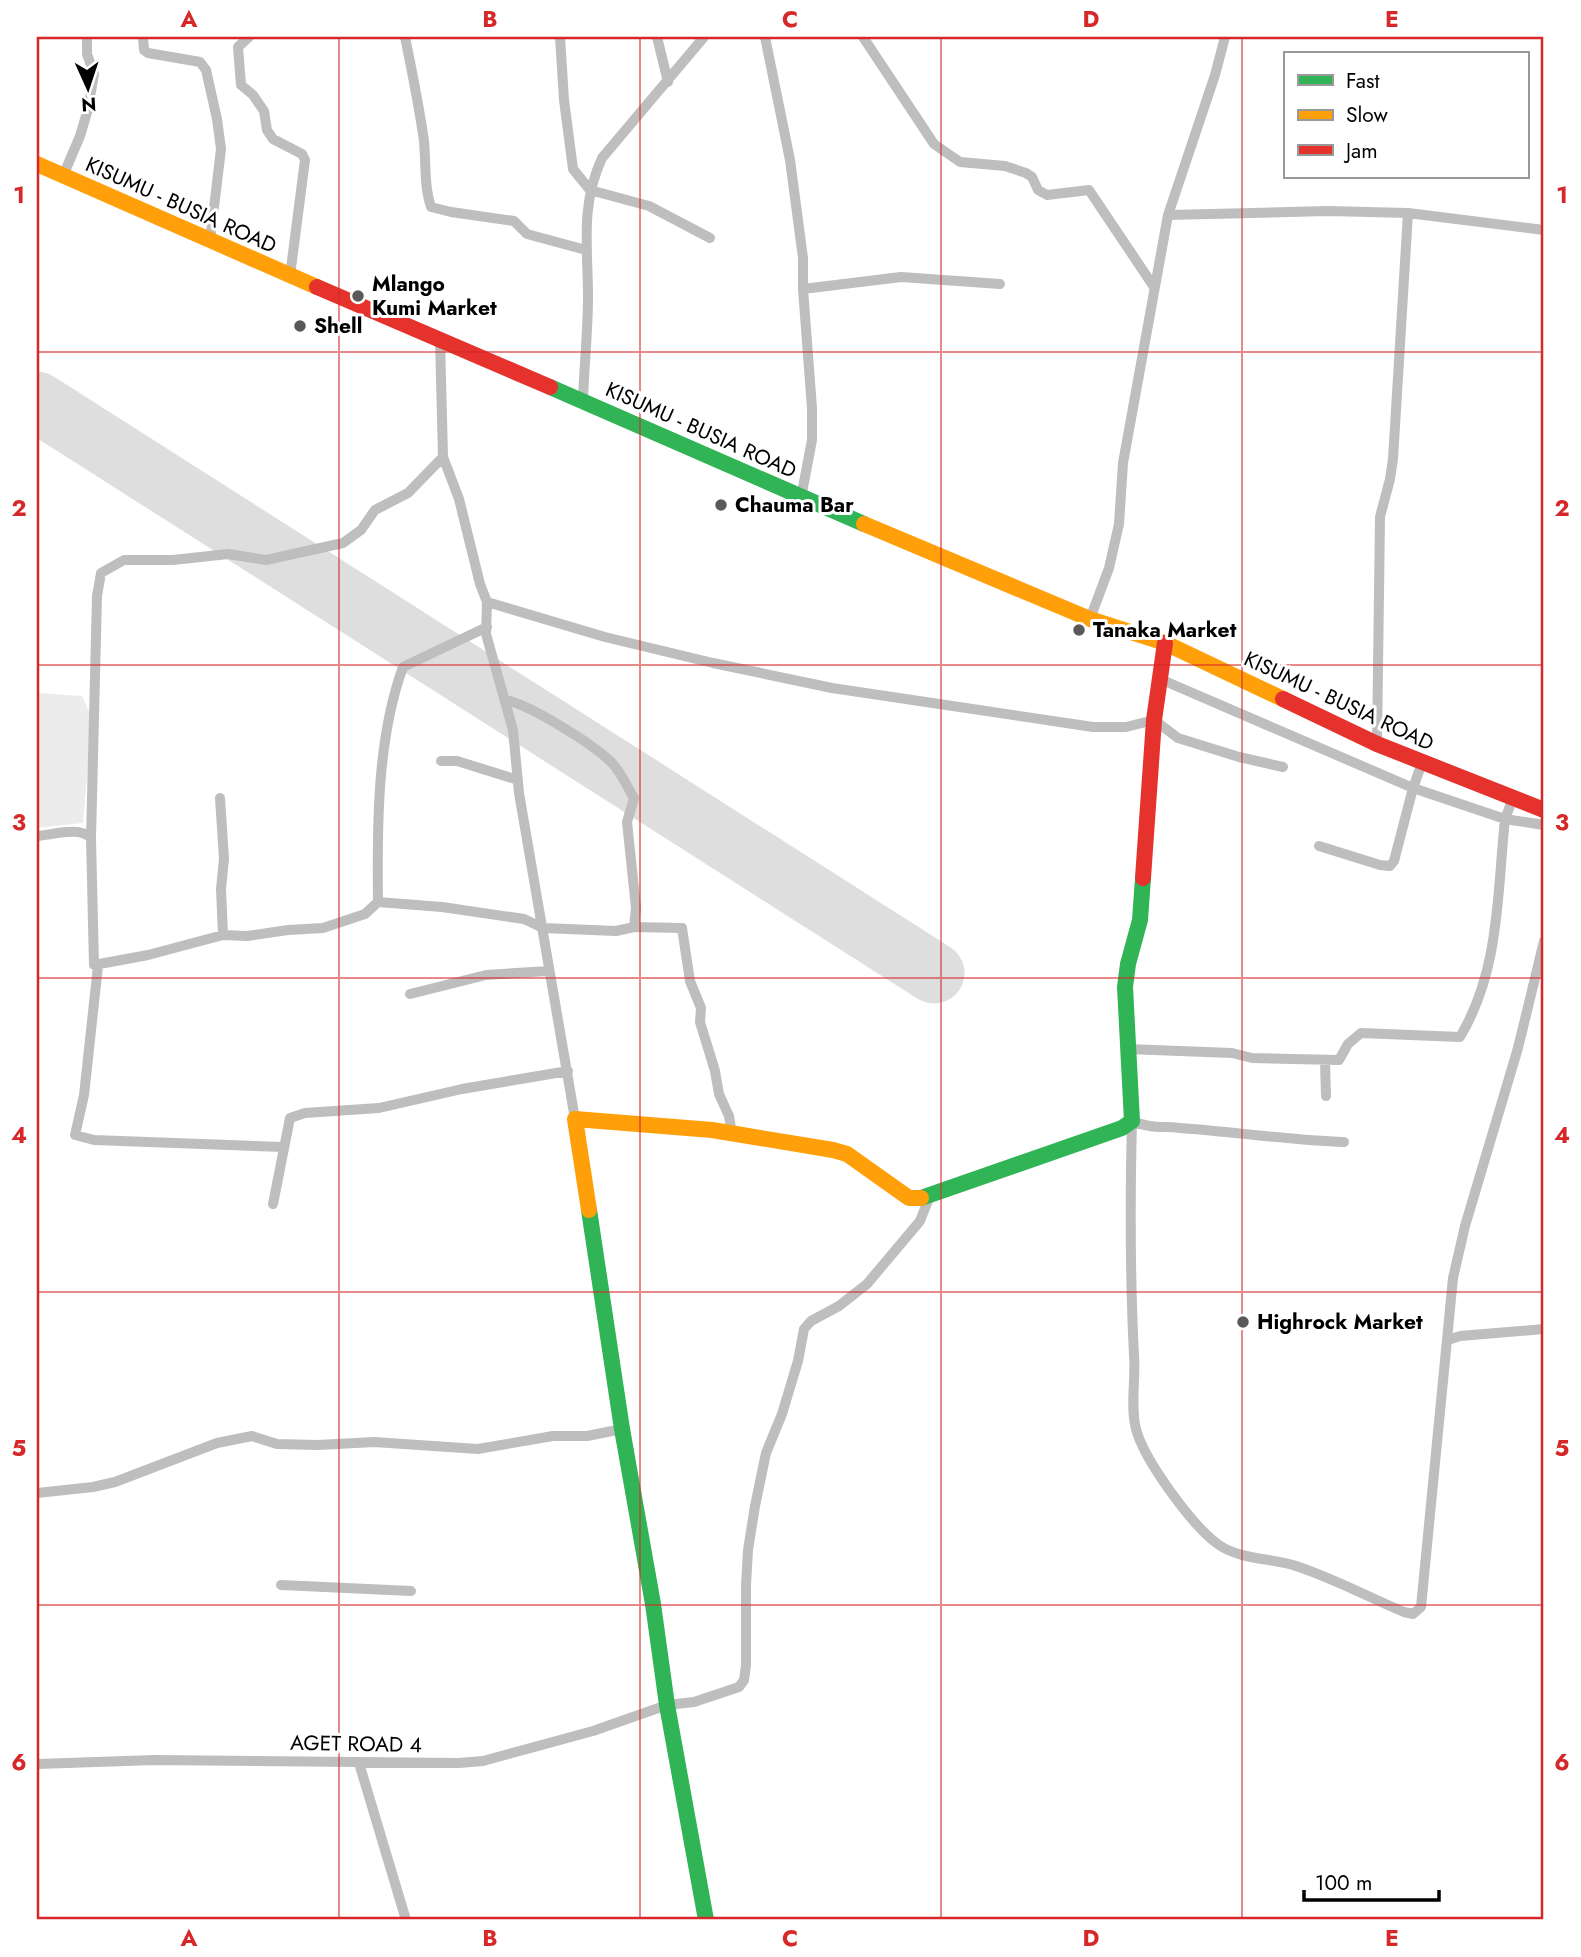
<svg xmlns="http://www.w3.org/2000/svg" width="1581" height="1957" viewBox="0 0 1581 1957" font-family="Jost,sans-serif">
<rect width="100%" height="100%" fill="#fff"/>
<path fill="#ececec" d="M37,693L82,696L92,718L83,823L37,828Z"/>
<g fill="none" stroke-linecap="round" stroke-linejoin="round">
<path stroke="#dedede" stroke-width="61" d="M37,402L934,973"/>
<path stroke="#bebebe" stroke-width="10" d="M143,37L144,50L148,53L200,62L206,70L217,119L221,149L210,241
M249,37L238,47L241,85L253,95L264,111L267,130L273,139L302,154L305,160L290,276
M405,37C412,71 419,106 424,141C426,163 424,186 431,207L451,212L514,221L527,234L586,250
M560,37L564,100L573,169L590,190L649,206L710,238
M657,37L668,82
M765,37L790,160L803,258V289L812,408V440L801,498
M863,37L934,144L960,162L1005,166L1026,173L1032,177L1038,190L1047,195L1089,190L1154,287
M63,176L80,136L88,109L94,74L87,54V37
M1168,215L1328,211L1408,213L1544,230
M803,289L901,277L1000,284
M440,339L443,457L459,499L480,584L487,602L486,634L513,730L519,793L575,1119
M583,401C584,366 588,332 588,297C588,247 580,206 602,158L704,37
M487,602L605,637L713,663L832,688L1093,727H1126L1154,720L1178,738L1239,757L1283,767
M1090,619L1109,568L1119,524L1123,463L1168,215L1215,75L1225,37
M1160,679L1413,788L1505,819L1544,825
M1377,744L1380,517L1390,479L1393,459L1408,213
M441,761H457L518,780
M220,798L224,859L221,889L223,935
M37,836C53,835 79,826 91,838L94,965L148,955L223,935L247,936L288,930L323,928L365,914L378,902L442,907L524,919L543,928L616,931L634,927L636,908L627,822L634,798C627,786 620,770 610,761C591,743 529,704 505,700
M91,838L97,596L101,573L124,560H173L228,554L266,560L343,543L361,530L375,510L408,493L443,457
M1319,846L1380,865L1390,866L1394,861L1413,788L1422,763
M378,902C377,826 377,738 403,667L487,627
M634,927L682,928L690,981L701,1008L700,1022L715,1071L719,1094L729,1116L732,1134
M98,966L84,1095L75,1135L94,1140L283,1147
M410,994L486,975L548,971
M1127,1049L1232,1053L1252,1058L1339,1060L1348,1044L1361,1033L1460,1037C1500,970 1497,895 1505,819L1513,798
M1325,1061L1326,1096
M1344,1142C1289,1140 1235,1132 1180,1128C1160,1126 1152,1129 1132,1121C1130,1199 1130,1277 1134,1355C1136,1379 1130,1406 1136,1429C1144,1460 1193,1527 1219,1545C1241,1560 1272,1558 1296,1566C1333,1578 1368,1597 1404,1612L1413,1614L1421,1607L1453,1278L1465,1226L1518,1048L1544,941
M273,1204L290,1118L305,1113L379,1108L462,1089L568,1071
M1448,1340L1460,1336L1544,1329
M37,1493L93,1487L115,1482L217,1443L252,1436L277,1444L318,1445L374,1442L478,1449L553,1436H587L622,1429
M281,1585L411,1591
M359,1763L406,1920
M37,1764L155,1760L459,1763L483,1761L593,1731L667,1705L694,1702L739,1687L744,1680L746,1665V1585L748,1550L755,1506L766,1453L782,1414L798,1361L804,1329L811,1321L839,1306L867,1284L920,1221L929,1198"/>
<path stroke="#30b455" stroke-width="16" d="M550,387L864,524
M921,1198L1122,1128L1132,1121L1125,987L1128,964L1140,920L1143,878
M589,1210L622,1429L653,1604L667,1705L706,1920"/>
<path stroke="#ff9f0a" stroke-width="16" d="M37,164L317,287
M864,524L1090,619L1165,643L1283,699
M589,1210L575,1119L712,1130L833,1150L847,1154L909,1198H921"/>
<path stroke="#e5322d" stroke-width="16" d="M317,287L550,387
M1283,699L1377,744L1544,810
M1143,878L1154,720L1165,643"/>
</g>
<path fill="none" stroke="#d62828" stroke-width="2" stroke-opacity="0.55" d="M339,37V1920M640,37V1920M941,37V1920M1242,37V1920M37,352H1544M37,665H1544M37,978H1544M37,1292H1544M37,1605H1544"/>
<g fill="#595959" stroke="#fff" stroke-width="2.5">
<circle cx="358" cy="296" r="7"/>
<circle cx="300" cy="326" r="7"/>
<circle cx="721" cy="505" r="7"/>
<circle cx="1079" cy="630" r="7"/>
<circle cx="1243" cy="1322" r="7"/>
</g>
<g text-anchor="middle" stroke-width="6" stroke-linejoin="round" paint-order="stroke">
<g font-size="21" fill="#000" stroke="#fff">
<text transform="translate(181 205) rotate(24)" y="7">KISUMU - BUSIA ROAD</text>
<text transform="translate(701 430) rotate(24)" y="7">KISUMU - BUSIA ROAD</text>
<text transform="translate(1339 701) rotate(25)" y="7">KISUMU - BUSIA ROAD</text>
<text transform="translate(356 1744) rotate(1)" y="7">AGET ROAD 4</text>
</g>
<g font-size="21" font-weight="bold" fill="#000" stroke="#fff" text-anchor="start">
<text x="372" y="291">Mlango<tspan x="372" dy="24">Kumi Market</tspan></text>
<text x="314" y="333">Shell</text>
<text x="735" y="512">Chauma Bar</text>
<text x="1093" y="637">Tanaka Market</text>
<text x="1257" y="1329">Highrock Market</text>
</g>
</g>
<rect width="1581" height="1957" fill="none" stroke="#ffffff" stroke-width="77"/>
<rect x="1284" y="52" width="245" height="126" fill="#ffffff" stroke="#999999" stroke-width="2"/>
<rect x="1298" y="75" width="35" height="10" fill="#30b455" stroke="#999999" stroke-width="2"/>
<text x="1346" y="88" font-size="21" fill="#000000">Fast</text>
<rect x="1298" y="110" width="35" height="10" fill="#ff9f0a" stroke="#999999" stroke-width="2"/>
<text x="1346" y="122" font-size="21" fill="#000000">Slow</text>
<rect x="1298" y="145" width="35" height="10" fill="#e5322d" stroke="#999999" stroke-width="2"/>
<text x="1346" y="158" font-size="21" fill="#000000">Jam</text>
<g transform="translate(88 88) rotate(177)" stroke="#ffffff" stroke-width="5" paint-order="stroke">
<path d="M0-5L12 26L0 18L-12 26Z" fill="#000000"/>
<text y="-10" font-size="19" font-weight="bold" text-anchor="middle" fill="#000000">N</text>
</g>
<path d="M1304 1890v10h135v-10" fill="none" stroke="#000000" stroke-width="3.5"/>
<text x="1315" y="1890" font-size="21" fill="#000000" stroke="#ffffff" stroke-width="5" paint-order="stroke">100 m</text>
<rect x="38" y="38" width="1504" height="1880" fill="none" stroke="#d62828" stroke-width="2.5"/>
<g font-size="23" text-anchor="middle" font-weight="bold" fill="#d62828">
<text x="189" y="27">A</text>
<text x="490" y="27">B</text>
<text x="790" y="27">C</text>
<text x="1091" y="27">D</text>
<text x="1392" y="27">E</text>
<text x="19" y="203">1</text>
<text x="1562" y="203">1</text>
<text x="19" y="516">2</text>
<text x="1562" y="516">2</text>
<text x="19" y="830">3</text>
<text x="1562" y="830">3</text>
<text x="19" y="1143">4</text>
<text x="1562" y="1143">4</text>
<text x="19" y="1456">5</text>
<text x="1562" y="1456">5</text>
<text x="19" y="1770">6</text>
<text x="1562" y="1770">6</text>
<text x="189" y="1946">A</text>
<text x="490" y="1946">B</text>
<text x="790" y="1946">C</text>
<text x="1091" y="1946">D</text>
<text x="1392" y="1946">E</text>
</g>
</svg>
